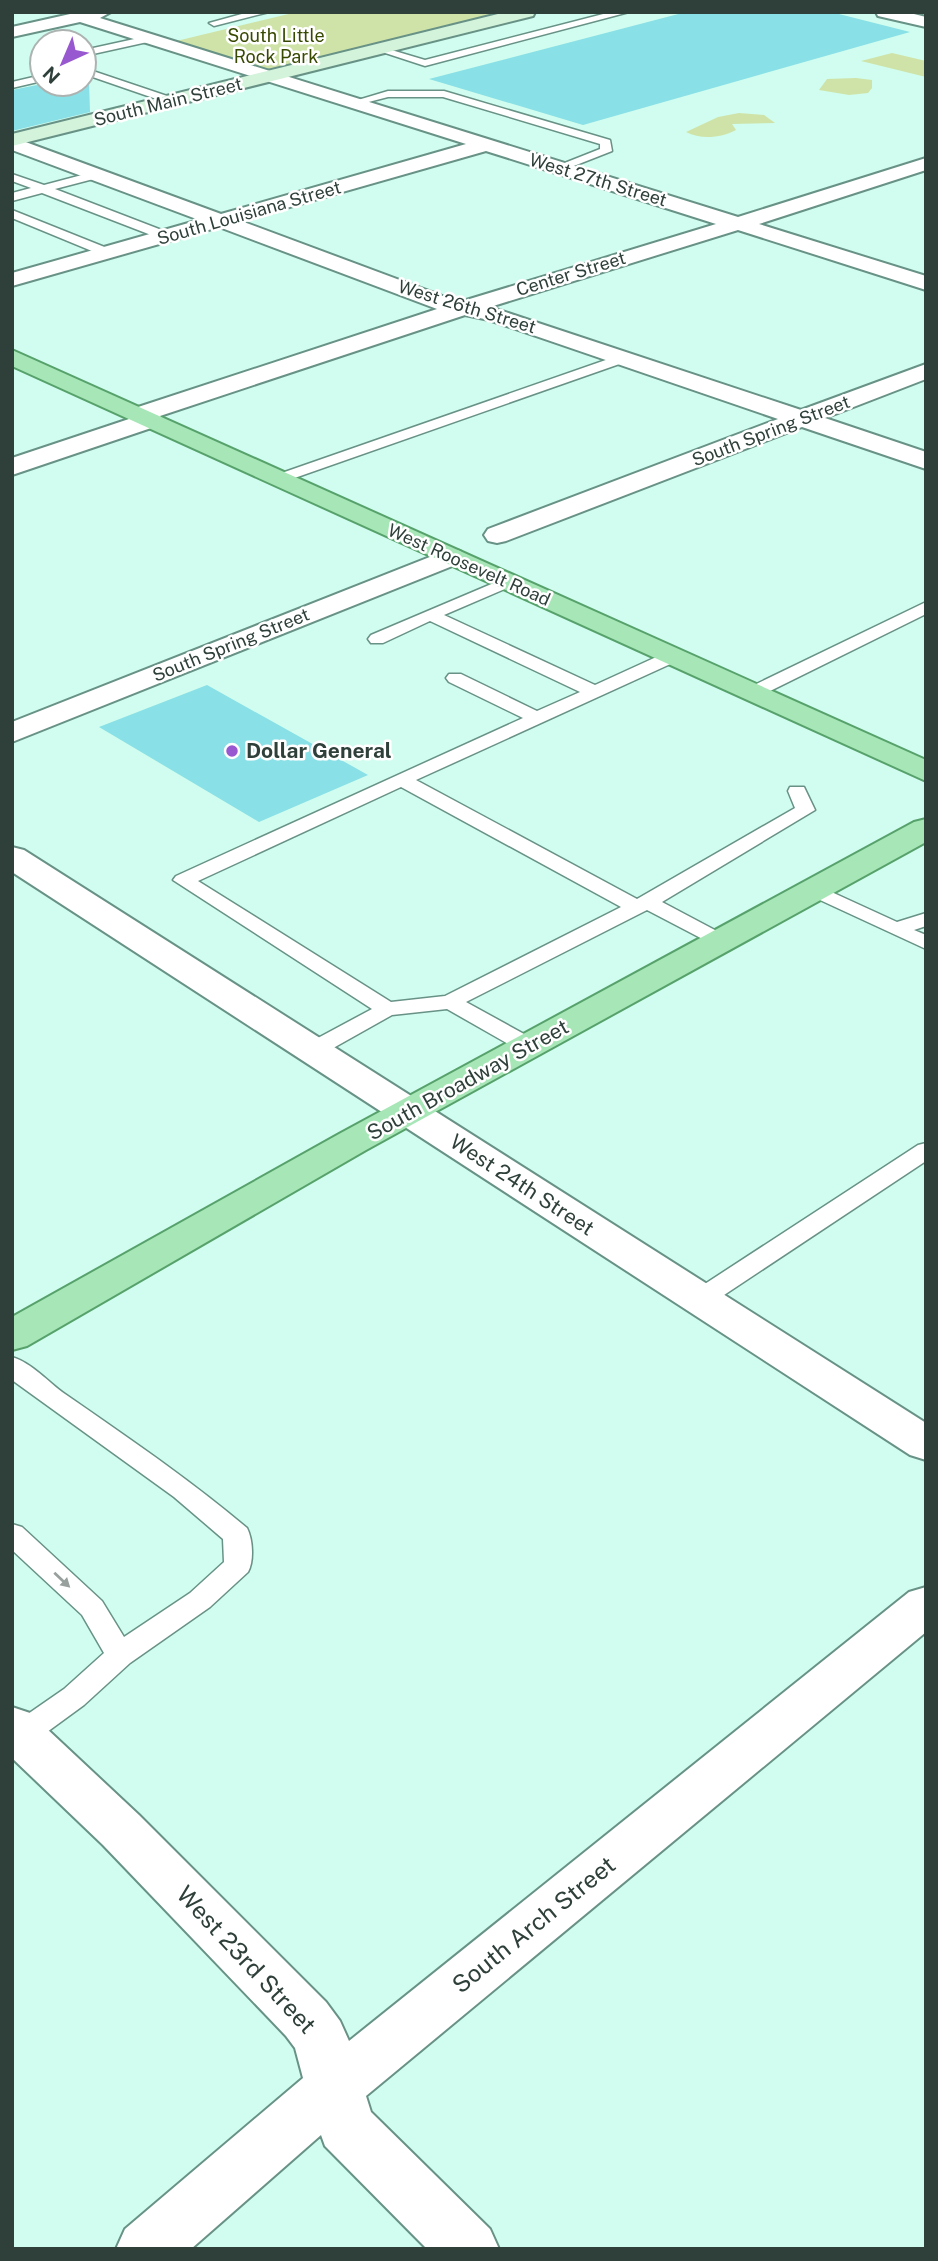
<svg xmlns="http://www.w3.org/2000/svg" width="938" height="2261" viewBox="0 0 938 2261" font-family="'Public Sans',sans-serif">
<rect width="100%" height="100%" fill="#d0fdef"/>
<path fill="#cfe3a8" d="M297,12H527L269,77L164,44Z
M892,53L926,61V77L861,61Z
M856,78L872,80V88L868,93L849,95L819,90L827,79Z
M739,113L764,115L775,123L732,124L736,130C721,138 701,140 686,132L718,117Z"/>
<path fill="#89e0e6" d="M686,12H831L910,32L583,125L429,79Z
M84,79L89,81L90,112L12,131V90L42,84H84Z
M207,685L368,775L259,822L99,727Z"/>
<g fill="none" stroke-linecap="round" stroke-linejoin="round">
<g stroke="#689286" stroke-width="3">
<path id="lane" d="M249,12H269L214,26L209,23Z
M611,12H629L425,66L373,49L378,46L425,60Z
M148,36L152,37V41L84,56V50Z
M84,68L176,99L177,101L168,103L84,74Z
M42,75V81L12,88V82Z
M388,91H444L610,140L612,151L561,171L557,170V166L600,149V144L443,97H388L353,106L348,103Z
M97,171L101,173V177L55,189L172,234V240H164L42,193L12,201V193L31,188L12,181V174L44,185Z
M12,210L112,250L114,253L112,256H104L12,218Z
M623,354L628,355V361L286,481L281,483L273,478L276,475Z
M508,577L516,582L514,585L444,615L595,685L665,653H677L680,657L677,661L416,780L637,899L795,808L788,791L790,787H804L815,810L662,902L728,937L731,941L728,945H714L647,910L466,1002L535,1040L538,1045L535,1050H519L447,1009L392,1015L319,1056H303L300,1051L303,1046L372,1009L173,880L176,876L523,718L449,682L446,678L449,674H461L537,711L580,692L430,621L383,643H371L368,639L371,635ZM401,787L621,907L445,996L391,1002L198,881Z
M926,602V614L758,697H746L743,693L746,689Z
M814,884L897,922L926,913V926L914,930L926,935V949L807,894L804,890L807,886Z
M926,1143V1161L709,1305L700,1307L691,1305L688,1299L691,1293L918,1145Z
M12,1357C32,1363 48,1382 65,1394C127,1437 189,1479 247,1528C253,1540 254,1561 248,1572L210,1607L130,1663L84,1705L32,1743L21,1747L12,1744V1725L64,1689L104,1653L82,1615L12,1550V1524L22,1527L102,1601L124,1637L190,1593L224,1562L223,1539L174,1497L12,1380Z"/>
</g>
<g stroke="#689286" stroke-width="4">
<path id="street" d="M79,12H111L100,18L738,217L926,158V170L759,224L926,276V290L738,230L490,307L801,410L926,364V379L825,418L926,452V469L802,427L506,541L497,543L488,541L484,535L488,529L778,419L489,320L465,315L160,416L163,420L160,425L12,475V458L129,419L126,415L129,410L437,309L219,227L12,286V273L199,220L12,150V137L221,214L466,144L80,22L12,37V27ZM486,151L716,224L463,301L448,298L241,221Z
M876,12H906L926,17V27L878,16Z
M450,549L460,551L464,557L460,563L12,742V722Z
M12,847L24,850L926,1423V1460L910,1455L12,872Z
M926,1587V1632L366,2096L371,2112L490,2229L499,2249H427L325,2146L321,2135L191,2249H116L125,2229L303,2078L295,2048L286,2036L103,1845L12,1758V1707L30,1713L139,1815L326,2002L340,2021L349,2041L909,1592Z"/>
</g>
<g stroke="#689286" stroke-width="4">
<path id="secondary" d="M506,12H535L533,16L12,146V134Z"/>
</g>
<g stroke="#57a26c" stroke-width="4">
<path id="primary" d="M12,350L926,760V781L12,366Z
M926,819V842L366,1150L27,1346L12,1350V1317L339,1134L914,822Z"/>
</g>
<use href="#lane" fill="#fff" fill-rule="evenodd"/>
<use href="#street" fill="#fff" fill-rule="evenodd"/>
<use href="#secondary" fill="#d3f3db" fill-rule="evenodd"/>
<use href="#primary" fill="#a7e6b6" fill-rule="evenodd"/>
</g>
<defs><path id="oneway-solid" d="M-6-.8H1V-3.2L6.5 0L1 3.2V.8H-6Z" transform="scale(1.75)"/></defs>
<use fill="#97a09d" href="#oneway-solid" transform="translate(62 1580) rotate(43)"/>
<circle fill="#9859d0" stroke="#fff" stroke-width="2.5" cx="232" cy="751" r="7"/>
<g text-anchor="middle" stroke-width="5" stroke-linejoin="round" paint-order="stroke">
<g font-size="18" fill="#384902" stroke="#fff">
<text x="276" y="42">South Little<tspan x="276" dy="21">Rock Park</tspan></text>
</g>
<g font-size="18" fill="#2f403b" stroke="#fff">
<text transform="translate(168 102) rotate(-14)" y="6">South Main Street</text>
<text transform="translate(598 180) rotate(17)" y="6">West 27th Street</text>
<text transform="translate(249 213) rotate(-16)" y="6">South Louisiana Street</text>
<text transform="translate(571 274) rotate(-17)" y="6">Center Street</text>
<text transform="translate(467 307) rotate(17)" y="6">West 26th Street</text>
<text transform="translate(771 431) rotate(-21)" y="6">South Spring Street</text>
<text transform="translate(469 565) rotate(24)" y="6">West Roosevelt Road</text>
<text transform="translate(231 645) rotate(-22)" y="6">South Spring Street</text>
</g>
<g font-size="21" font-weight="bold" fill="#2f403b" stroke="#fff" text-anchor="start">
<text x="246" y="758">Dollar General</text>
</g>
<g font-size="21" fill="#2f403b" stroke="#fff">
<text transform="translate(468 1080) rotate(-29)" y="7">South Broadway Street</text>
<text transform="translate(522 1185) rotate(33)" y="7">West 24th Street</text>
</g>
<g font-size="24" fill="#2f403b" stroke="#fff">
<text transform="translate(534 1925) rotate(-39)" y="8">South Arch Street</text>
<text transform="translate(246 1960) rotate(47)" y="8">West 23rd Street</text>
</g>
</g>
<rect width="938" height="2261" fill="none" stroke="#2f403b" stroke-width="28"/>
<g transform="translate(63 63) rotate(224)"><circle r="33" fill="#ffffff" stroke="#acb3b1" stroke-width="2"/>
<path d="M0-5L12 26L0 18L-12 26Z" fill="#9859d0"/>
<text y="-10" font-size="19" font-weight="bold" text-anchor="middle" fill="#2f403b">N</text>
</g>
</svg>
